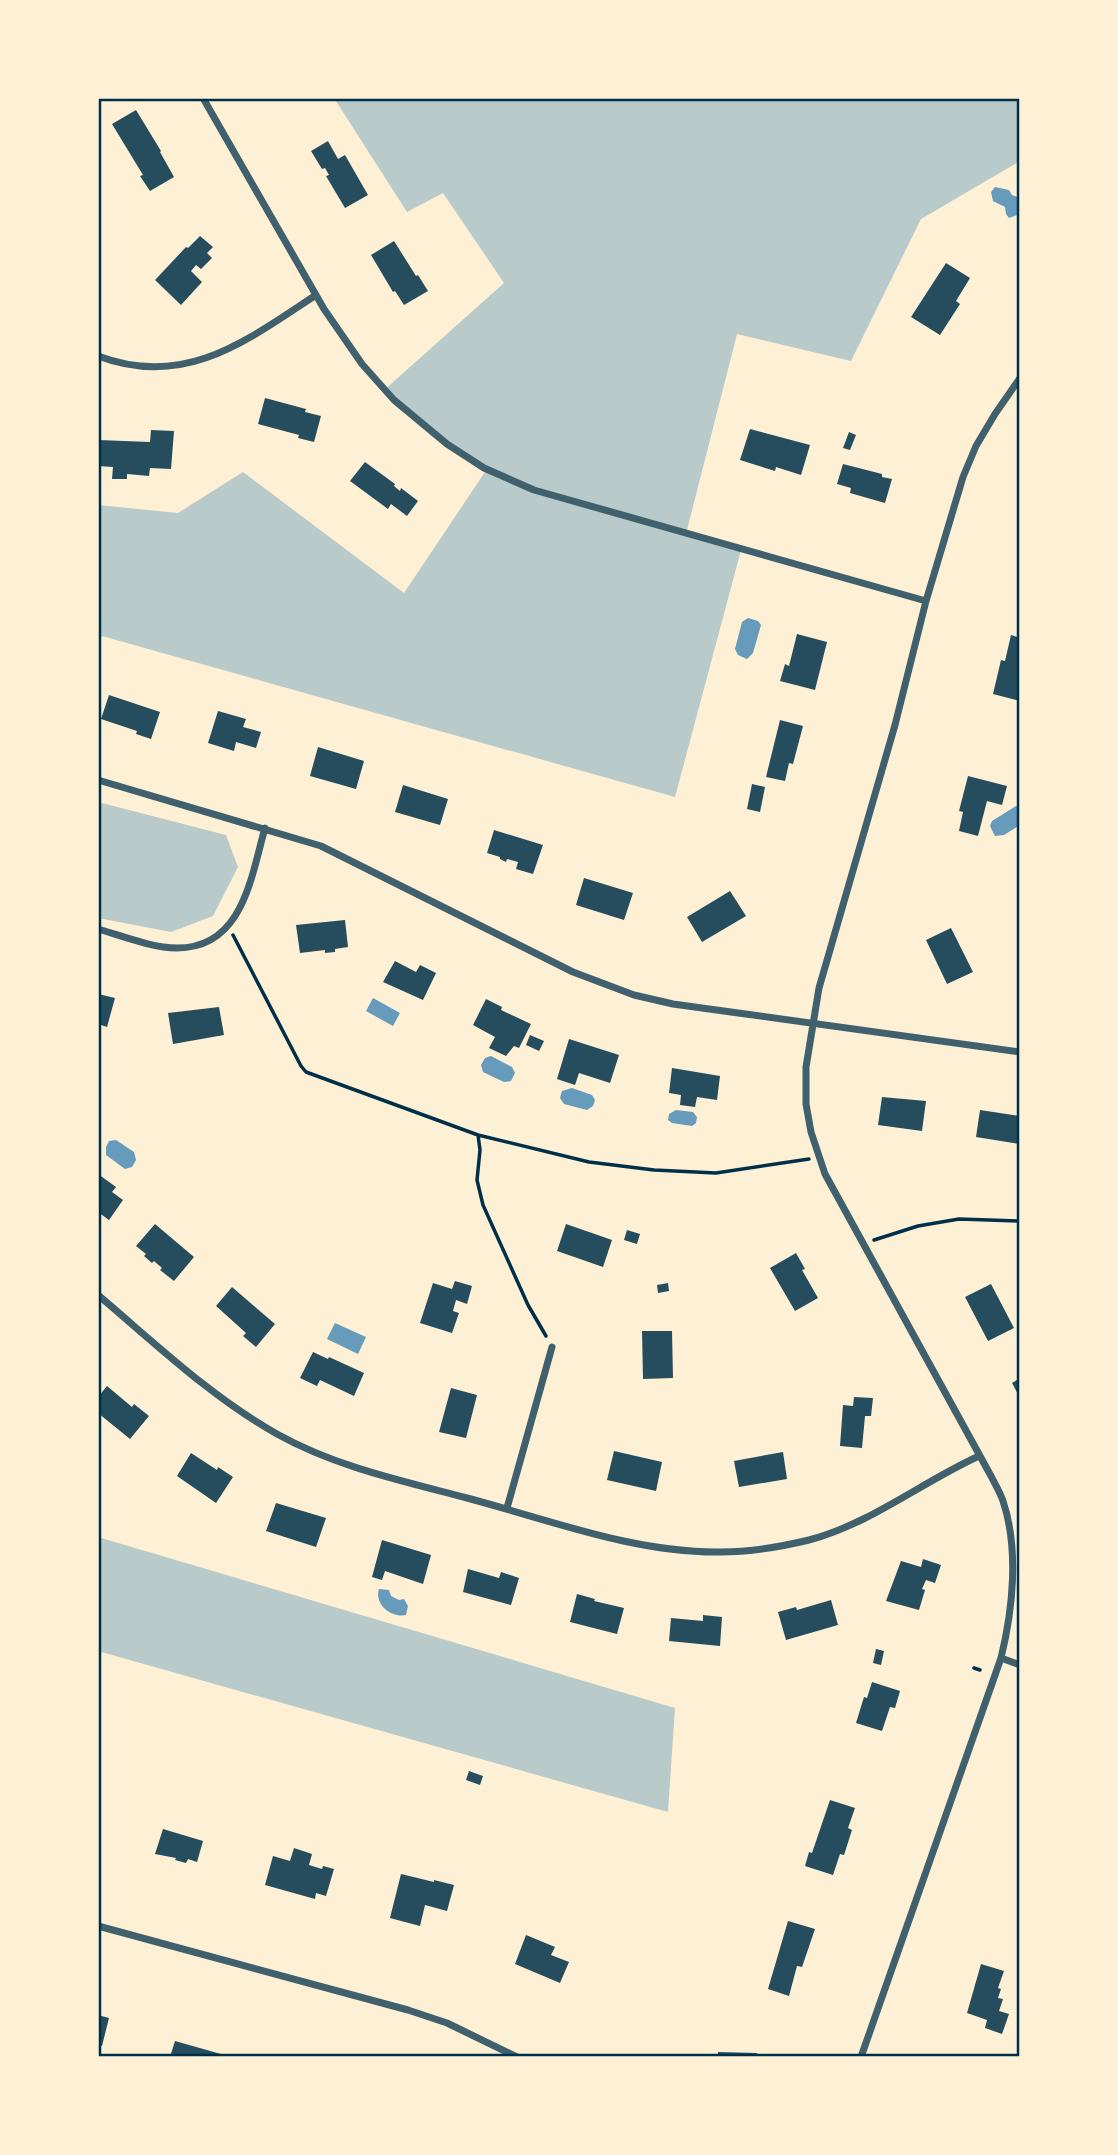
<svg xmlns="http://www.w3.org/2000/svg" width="1118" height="2155" viewBox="0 0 1118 2155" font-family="Figtree,sans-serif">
<rect width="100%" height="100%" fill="#fdf0d5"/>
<path fill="#b9caca" d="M334,98H1020V161L921,219L851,361L737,334L686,534L741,550L675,797L102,636L98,640V505L178,513L243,472L404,593L485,472L382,392L504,283L443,193L407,212Z
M98,802L226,835L238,867L213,916L171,932L98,918Z
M98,1537L675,1708L668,1812L98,1651Z"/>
<path fill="#669bbc" d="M995,187L1009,190L1012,195L1020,198V214L1009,218L1006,214L1005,207L993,201L991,192Z
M748,618L758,621L761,625L753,653L747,659L738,655L735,649L742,622Z
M1016,806L1020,807V825L1004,835L995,836L990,826L992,821Z
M373,998L400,1013L393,1026L366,1011Z
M491,1056L512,1067L515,1073L511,1081L504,1082L483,1072L481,1065L485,1058Z
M572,1088L592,1095L595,1100L593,1106L587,1110L564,1104L560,1098L562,1091Z
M676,1110L693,1112L697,1117L696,1123L692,1126L672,1123L668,1120L669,1114Z
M116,1140L134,1152L136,1160L132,1167L125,1169L106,1155V1147L109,1141Z
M335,1323L366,1337L358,1354L327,1339Z
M379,1589L389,1590L391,1596L399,1600L404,1599L408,1606L406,1615C391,1618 374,1604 379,1589Z"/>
<path fill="#264d5e" d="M136,110L161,151L160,152L174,177L150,191L140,176L143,175L112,124Z
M328,141L338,159L345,155L368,195L345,208L326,176L329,175L325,168L322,169L311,151Z
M200,236L213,247L207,253L212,258L201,269L196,265L191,271L202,282L181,305L155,280L186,247L188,248Z
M394,241L416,276L418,275L428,291L404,305L395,291L393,292L371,255Z
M946,263L970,278L956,301L960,304L940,335L911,317Z
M265,398L306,409L305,412L321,416L314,442L298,438L299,435L258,424Z
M750,429L810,445L801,475L776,467L775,471L740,460Z
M151,430L174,431L171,469L150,468L149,476L127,474V479H112L113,467L98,466V440L150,442Z
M849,432L856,435L850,450L843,448Z
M365,462L395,484L394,486L400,491L401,488L418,501L407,516L391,504L388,509L350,481Z
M843,464L882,474V477L892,479L885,503L850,493L851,488L837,484Z
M797,634L827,642L815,690L780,681L785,664L789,666Z
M1011,635L1020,638V701L993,694L1001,660L1005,661Z
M109,695L160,712L151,739L136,734L137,731L101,719Z
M218,711L246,719L243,727L261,732L256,748L236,742L234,751L208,743Z
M780,720L803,726L793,764L789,763L785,781L766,777Z
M318,747L364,761L356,789L310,776Z
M968,776L1007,786L1002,805L987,801L978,836L959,831L963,812L959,811Z
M752,784L765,787L760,812L747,809Z
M403,785L448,799L440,825L395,812Z
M494,830L543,845L533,874L516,869L518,862L507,859L506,862L500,859V857L487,853Z
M584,878L633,893L624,920L576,905Z
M730,891L746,916L702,942L687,917Z
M345,920L348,947L335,949V952L325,953V950L300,953L296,925Z
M951,928L973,972L947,984L926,940Z
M395,961L416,972L420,965L436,973L423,1000L383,982Z
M98,994L115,998L107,1027L98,1024Z
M486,999L502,1007L501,1010L531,1024L519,1048L514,1046L506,1056L489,1048L495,1037L473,1025Z
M219,1007L224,1035L173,1044L168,1013Z
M530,1035L544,1041L539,1051L526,1045Z
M569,1039L619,1055L610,1083L579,1073L575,1085L557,1079Z
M672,1068L720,1076L717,1100L697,1097L695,1107L680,1105L681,1095L669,1093Z
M882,1097L926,1101L922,1131L878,1125Z
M980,1110L1020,1116V1144L976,1137Z
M98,1174L116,1187L112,1192L123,1200L109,1220L98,1212Z
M155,1224L194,1257L174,1281L160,1270L162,1268L154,1261L152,1263L144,1256L146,1254L136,1246Z
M566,1224L612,1240L603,1267L557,1251Z
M627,1230L640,1234L637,1244L624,1240Z
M796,1253L805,1269L802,1270L818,1298L795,1311L770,1268Z
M455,1281L472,1286L467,1304L456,1300L453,1311L459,1313L452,1333L420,1323L433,1283L452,1289Z
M668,1283L669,1291L658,1293L657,1285Z
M991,1284L1014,1328L988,1341L965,1297Z
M232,1287L275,1324L256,1347L243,1336L246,1333L216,1306Z
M642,1331H672L673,1378L643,1379Z
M313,1352L328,1359L329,1357L364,1373L354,1396L320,1380L317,1386L300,1378Z
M1020,1378V1398L1012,1383Z
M107,1386L132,1407L134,1404L149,1416L130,1439L98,1413V1397Z
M451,1388L477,1395L466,1438L439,1432Z
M854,1397L873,1398L871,1416H865L862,1448L840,1446L843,1405L853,1406Z
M614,1451L662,1462L656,1491L607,1480Z
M783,1452L787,1479L739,1487L734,1461Z
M191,1453L217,1470L218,1467L233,1477L216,1503L177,1476Z
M276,1503L326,1518L316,1547L266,1531Z
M382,1540L431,1555L423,1584L385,1571L382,1580L372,1577Z
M923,1559L941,1565L935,1583L926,1580L922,1589L925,1590L919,1610L886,1601L901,1561L921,1567Z
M468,1569L499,1578L501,1572L519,1578L511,1605L463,1592Z
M577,1594L595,1599L594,1601L624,1608L617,1634L570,1622Z
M831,1600L838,1625L786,1640L778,1612L796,1607L797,1610Z
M703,1615L722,1617L720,1646L669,1641L671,1618L703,1621Z
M876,1649L884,1651L881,1665L873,1663Z
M872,1682L900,1691L895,1708L890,1707L882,1731L856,1723L864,1697L867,1698Z
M469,1771L483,1776L480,1785L466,1780Z
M830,1800L855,1808L848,1828L852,1830L844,1855L840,1854L833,1875L805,1866L809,1852L812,1853Z
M163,1829L203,1841L197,1862L188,1859L186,1863L175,1860L176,1858L155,1854Z
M294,1848L312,1854L309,1865L322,1869L323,1866L334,1869L326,1896L316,1893L315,1899L265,1885L273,1856L290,1861Z
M401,1874L434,1882V1880L454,1885L447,1911L425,1905L420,1926L390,1918Z
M788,1921L815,1929L802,1967L797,1966L789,1996L768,1989Z
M526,1935L555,1947L551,1955L569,1962L560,1983L515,1964Z
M981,1964L1004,1971L998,1988L1001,1989L998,1998L1003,1999L999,2011L1009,2014L1002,2034L985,2028L987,2020L967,2013Z
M98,2015L109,2018L102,2046L98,2045Z
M175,2041L228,2056L227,2057H170Z
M718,2052L757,2053V2057H718Z"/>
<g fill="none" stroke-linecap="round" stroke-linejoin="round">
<path stroke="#003049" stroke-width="3.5" d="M233,935L301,1066L306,1072L478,1135L589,1162L654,1170L716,1173L809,1159
M478,1135L480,1150L477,1180L483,1205L528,1305L546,1336
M874,1240L918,1226L959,1219L1020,1221
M974,1668L980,1670"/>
<path stroke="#3f606c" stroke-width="7" d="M203,98L324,309L362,364L394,400L447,444L484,468L534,490L926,601
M98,356C185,389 246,341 316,295
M98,780L321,846L573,972L634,995L673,1004L1020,1052
M98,929C122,936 153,948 177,948C243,948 251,877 265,828
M98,1295C156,1344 211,1397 277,1434C336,1467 403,1481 467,1498C550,1520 634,1553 720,1552C749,1552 780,1547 809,1540C870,1524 922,1482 979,1456
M507,1508L552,1347
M1001,1658L1020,1665
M98,1926L408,2010L447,2023L517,2057
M861,2057L1001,1658C1013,1609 1019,1549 1003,1501C1000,1492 995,1484 991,1476L825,1174L811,1132L806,1104V1067L819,988L895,725L926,601L963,477L976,446L995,414L1020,378"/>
</g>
<rect width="1118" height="2155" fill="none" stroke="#fdf0d5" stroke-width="200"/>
<rect x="100" y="100" width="918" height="1955" fill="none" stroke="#003049" stroke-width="2.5"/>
</svg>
